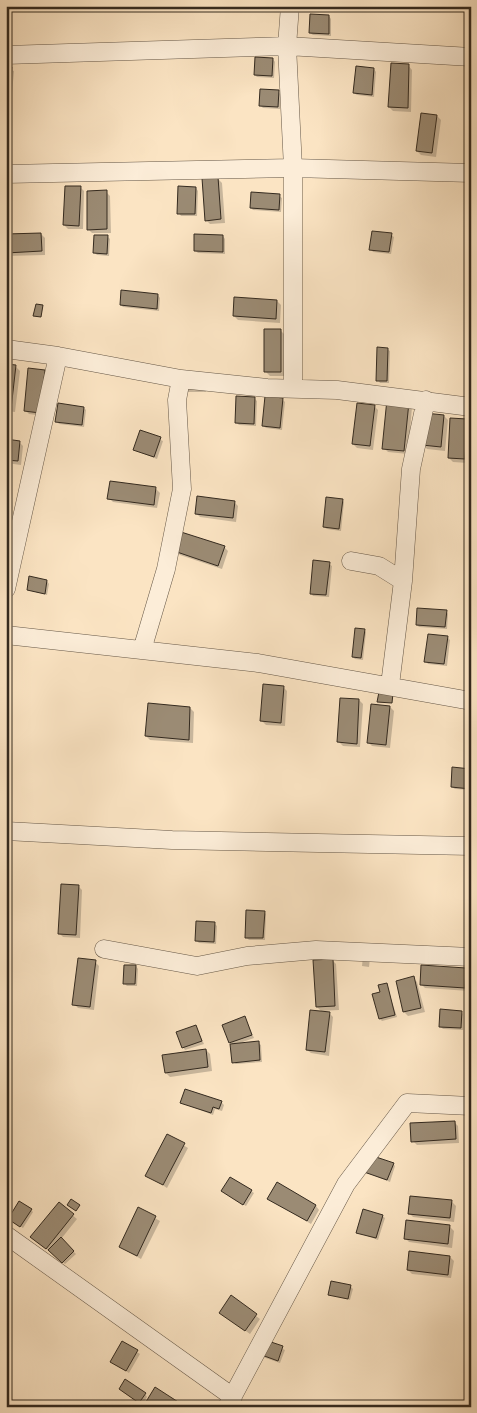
<svg xmlns="http://www.w3.org/2000/svg" width="477" height="1413" viewBox="0 0 477 1413" font-family="'Sorts Mill Goudy',serif">
<rect width="100%" height="100%" fill="#fbe4c3"/>
<filter id="stains"><feTurbulence type="fractalNoise" baseFrequency=".004" numOctaves="4"/><feColorMatrix values="0 0 0 0 .2 0 0 0 0 .09 0 0 0 0 .02 0 0 0 .5 -.17"/></filter>
<radialGradient id="worn" r=".72"><stop offset=".6" stop-color="#630" stop-opacity="0"/><stop offset="1" stop-color="#630" stop-opacity=".3"/></radialGradient>
<path fill="#0003" d="M329,16L331,19V36L313,35L310,33Z
M273,59L275,62L274,78L257,77L255,75Z
M408,65L412,70L411,112L393,111L389,107Z
M357,67L374,69L376,72L374,97L357,95L354,93Z
M6,68L14,71L12,93H6Z
M278,91L280,94V109L263,108L260,105Z
M437,116L441,120L436,157L421,155L417,151Z
M218,179L222,183L225,223L210,224L206,220Z
M80,187L84,191L83,229H68L64,225Z
M196,188L198,191L197,216H181L179,213Z
M106,192L110,196L111,233H92L88,229Z
M279,196L282,198L281,212L253,210L251,208Z
M41,234L45,238V255L6,256V236Z
M391,235L394,237L391,254L373,252L371,249Z
M223,236L225,239V254L198,253L195,250Z
M108,237L110,239L109,256L97,255L95,253Z
M158,295L160,298L159,311L123,307L121,305Z
M277,301L281,305L280,323L238,320L234,316Z
M280,330L284,334L285,376H270L266,372Z
M387,349L390,351L389,383H380L378,380Z
M6,365L16,367L20,371L15,412L6,411Z
M44,371L48,375L44,416L29,414L25,410Z
M184,388L205,389L206,392H185Z
M255,399L257,401L256,426L239,425L236,422Z
M282,399L285,402L282,430L266,428L263,425Z
M389,401L412,407L408,454L388,452L384,448Z
M374,406L378,410L373,450L357,448L353,444Z
M84,408L86,410L84,427L59,424L57,421Z
M444,416L448,420L445,451L427,449L423,445Z
M466,421L470,425L468,463L453,462L449,458Z
M141,432L163,441L157,459L134,450Z
M6,440L19,442L23,446L21,465L6,463Z
M156,489L160,493L157,508L113,502L109,498Z
M342,500L344,502L341,531L327,529L324,527Z
M234,502L238,506L236,522L200,517L196,513Z
M224,547L228,551L222,569L180,555L176,551Z
M329,564L332,566L329,597L313,596L311,593Z
M47,581L49,584L47,595L28,590Z
M446,611L448,614L447,629L419,627L417,625Z
M364,630L366,632L363,660L355,659L353,657Z
M447,637L450,640L447,666L428,664L426,661Z
M283,687L287,691L285,726L266,725L262,721Z
M359,700L363,704L360,747L343,746L339,742Z
M390,707L394,711L390,748L372,746L368,742Z
M190,708L194,712L193,743L150,740L146,736Z
M6,735L8,737L6,755Z
M471,770V790L455,789L452,787Z
M78,886L82,890L80,938L63,937L59,933Z
M264,912L266,914L265,940H249L246,937Z
M214,923L217,926L216,944L199,943L196,940Z
M363,956L370,958L369,967L362,966Z
M332,960L336,964L339,1010L321,1011L317,1007Z
M95,962L99,966L94,1010L78,1008L74,1004Z
M136,966L138,969L137,986H127L124,983Z
M466,969L470,973L469,991L425,988L421,984Z
M413,978L417,982L425,1012L408,1016L404,1012Z
M386,984L397,1017L382,1021L380,1019L381,993Z
M461,1012L463,1014V1030L443,1029L440,1026Z
M329,1013L333,1017L329,1056L311,1053L307,1050Z
M245,1018L254,1038L237,1044L258,1043L261,1045L262,1062L236,1064L233,1062L232,1044L224,1025Z
M196,1027L204,1044L185,1050L183,1047Z
M206,1050L210,1054L212,1071L170,1077L166,1073Z
M221,1102L224,1105L222,1111L215,1109L213,1115L182,1103Z
M454,1122L458,1126L459,1143L417,1145L413,1141Z
M168,1136L188,1148L167,1188L147,1175Z
M393,1164L395,1166L390,1182L365,1172Z
M222,1191H251L254,1193L246,1206Z
M268,1198L316,1206L319,1210L311,1224Z
M452,1202L456,1206L454,1222L413,1217L409,1213Z
M59,1204L77,1219L61,1239L76,1254L65,1264L36,1241Z
M139,1209L160,1221L141,1259L120,1247Z
M31,1210L33,1212L23,1228L12,1221Z
M382,1216L385,1218L378,1240L357,1232Z
M407,1222L450,1227L454,1231L452,1248L409,1242L405,1238Z
M450,1257L454,1261L451,1278L412,1274L408,1270Z
M350,1286L353,1289L350,1300L329,1294Z
M231,1297L260,1319L250,1334L220,1313Z
M266,1341L285,1350L280,1363L263,1357Z
M123,1343L140,1354L129,1373L111,1362Z
M123,1392L145,1394L147,1397L142,1405Z
M145,1405L183,1407H147Z"/>
<path fill="#9b8b74" stroke="#342a1f" d="M310,14L329,15V34L309,33Z
M255,57L273,58L272,76L254,75Z
M391,63L409,64L408,108L388,107Z
M356,66L374,68L372,95L353,93Z
M6,67H12L10,91H6Z
M260,89L279,90L278,107L259,106Z
M421,113L437,115L432,153L416,151Z
M218,177L221,219L205,221L202,178Z
M65,186H81L79,226L63,225Z
M178,186L196,187L195,214H177Z
M107,190V229L87,230V191Z
M251,192L280,194L279,210L250,208Z
M372,231L392,233L389,252L369,250Z
M41,233L42,251L6,253V234Z
M194,234L223,235V252L194,251Z
M94,235H108L107,254L93,253Z
M121,290L158,294L157,309L120,305Z
M234,297L277,300L276,319L233,316Z
M36,304L43,305L41,317L33,316Z
M264,329H281V372H264Z
M377,347L388,348L387,381H376Z
M6,364L16,365L11,409L6,408Z
M28,368L45,370L40,413L24,411Z
M236,396L255,397L254,424L235,423Z
M265,396L283,398L280,428L262,426Z
M387,399L409,402L404,451L382,449Z
M58,403L84,407L82,425L55,422Z
M357,403L375,405L370,446L352,444Z
M425,413L444,415L441,447L422,445Z
M450,418L467,419L465,459L448,458Z
M140,430L161,437L154,457L133,450Z
M6,439L20,441L18,461L6,460Z
M110,481L156,487L154,505L107,499Z
M197,496L235,501L233,518L195,514Z
M326,497L343,499L339,529L323,527Z
M181,532L225,546L218,566L174,551Z
M313,560L330,562L326,595L310,594Z
M29,576L47,580L45,594L27,590Z
M417,608L447,610L445,627L416,625Z
M355,628L365,629L361,658L352,657Z
M428,634L448,636L444,664L424,662Z
M263,684L284,686L281,723L260,721Z
M379,692L393,693L392,703L377,702Z
M340,698L359,699L357,744L337,742Z
M148,703L190,707L189,740L145,736Z
M371,704L390,706L386,745L367,743Z
M452,767L471,769V789L451,787Z
M61,884L79,885L76,935L58,934Z
M246,910L265,911L263,938H245Z
M196,921L215,922L214,942L195,941Z
M78,958L96,960L90,1007L72,1005Z
M333,959L335,1006L316,1007L313,960Z
M124,965H136L135,984H123Z
M421,965L466,968L465,988L420,985Z
M414,976L421,1008L403,1012L396,981Z
M387,983L395,1015L379,1019L372,994L380,992L378,985Z
M440,1009L462,1011L461,1028L439,1027Z
M310,1010L330,1012L325,1052L306,1050Z
M245,1016L252,1035L229,1043L222,1025Z
M196,1025L202,1041L182,1048L176,1032Z
M259,1041L260,1060L232,1063L230,1044Z
M206,1049L208,1067L165,1073L162,1055Z
M185,1089L222,1101L219,1109L213,1107L211,1113L180,1103Z
M455,1121L456,1139L411,1142L410,1123Z
M167,1134L185,1143L163,1185L145,1176Z
M370,1155L394,1163L387,1180L364,1172Z
M230,1177L252,1190L243,1205L221,1191Z
M277,1182L316,1205L307,1221L267,1199Z
M410,1196L452,1200L450,1218L408,1214Z
M71,1199L80,1205L76,1211L67,1205Z
M19,1201L32,1209L20,1227L8,1219Z
M59,1202L74,1214L46,1249L30,1237Z
M138,1207L156,1216L137,1256L119,1247Z
M363,1209L383,1215L376,1238L356,1233Z
M406,1220L450,1225L448,1244L404,1239Z
M61,1237L74,1251L62,1263L48,1250Z
M409,1251L450,1256L448,1275L407,1270Z
M331,1281L351,1285L348,1299L328,1295Z
M231,1295L257,1314L245,1331L219,1313Z
M265,1340L283,1346L278,1361L259,1354Z
M122,1341L138,1350L126,1371L110,1362Z
M125,1379L146,1393L139,1403L119,1389Z
M155,1387L186,1407L144,1405Z"/>
<g fill="none" stroke-linecap="round" stroke-linejoin="round">
<g stroke="#665848" stroke-width="19">
<path id="minor" d="M290,6L287,46L293,168V388
M6,55L287,46L471,57
M6,174L293,168L471,173
M6,349L58,356L181,379
M351,561L379,566L403,581
M6,589L58,356
M6,635L258,663L471,701
M142,650L166,569L182,489L177,400L181,379L267,388L337,390L471,407
M390,685L403,581L411,469L426,400
M6,831L172,840L471,846
M104,949L197,966L247,956L316,950L471,957
M6,1235L233,1397
M227,1407L346,1184L407,1103L471,1106"/>
</g>
<use href="#minor" stroke="#fcedd8" stroke-width="18"/>
</g>
<rect width="477" height="1413" fill="none" stroke="#fbe4c3" stroke-width="25"/>
<rect x="8" y="8" width="462" height="1398" fill="none" stroke="#342a1f" stroke-width="2.5"/>
<rect x="12" y="12" width="452" height="1388" fill="none" stroke="#342a1f"/>
<rect width="100%" height="100%" filter="url(#stains)"/>
<rect width="100%" height="100%" fill="url(#worn)"/>
</svg>
